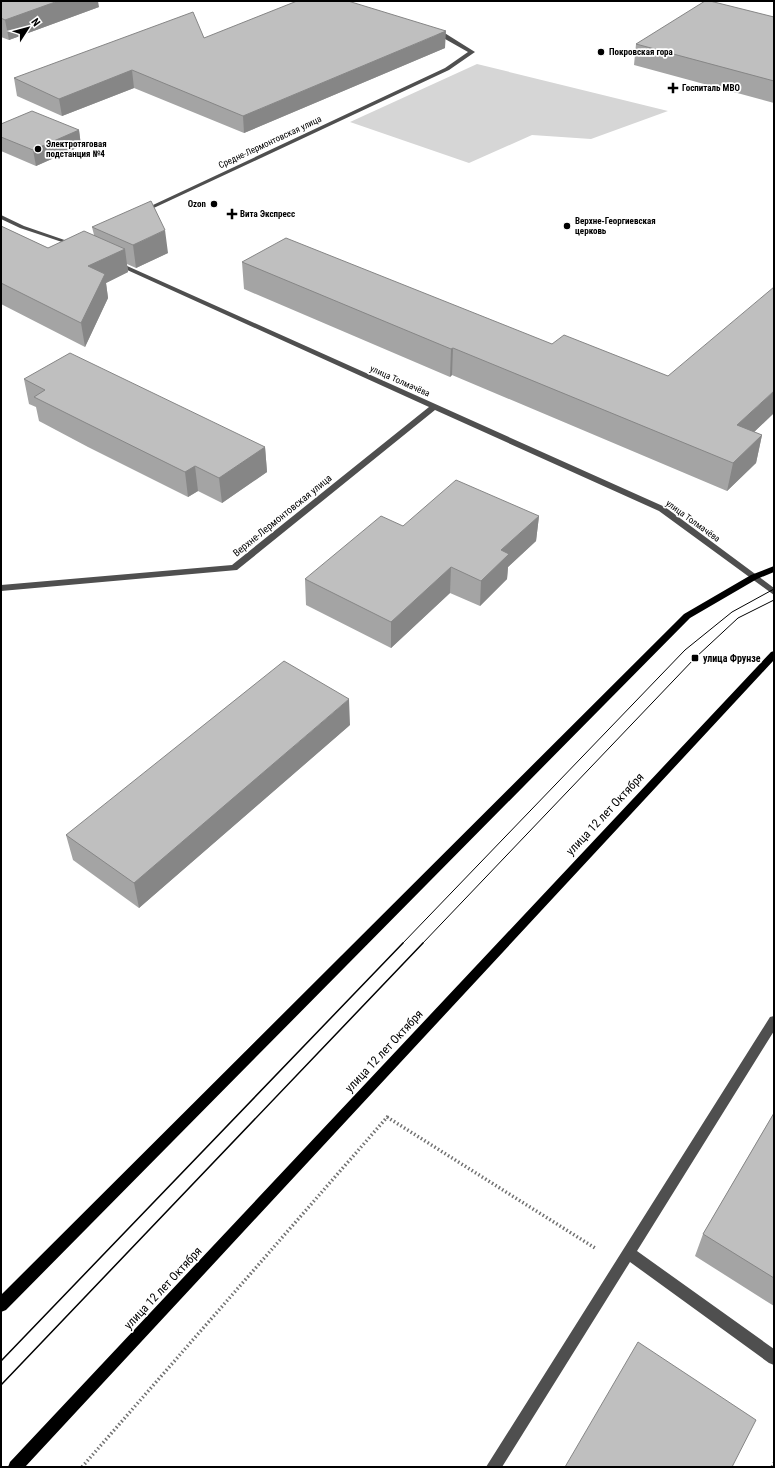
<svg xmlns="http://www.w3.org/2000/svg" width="775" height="1468" viewBox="0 0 775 1468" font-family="'Roboto Condensed',sans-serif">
<rect width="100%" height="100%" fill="#fff"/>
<path fill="#d6d6d6" d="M477,64L668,111L591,139L532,135L469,163L350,122Z"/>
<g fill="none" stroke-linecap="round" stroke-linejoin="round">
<path stroke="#717171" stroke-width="3.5" stroke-dasharray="1.5 2.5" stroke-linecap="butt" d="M387,1117L595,1248
M82,1467L389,1115
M772,1467L774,1463"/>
<path fill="#4f4f4f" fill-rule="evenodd" d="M434,29L443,32L475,52L449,70L143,213L138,212L445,68L468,52L431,31Z
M1,215L24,226L79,245L74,246L20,228L1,219Z
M116,261L665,507L774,588V595L659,511L435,410L237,570L1,591V585L232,565L429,407L114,264V262Z
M774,1016V1031L637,1251L774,1349V1365L769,1363L630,1262L502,1467H486L770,1017Z"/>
<path fill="#000" fill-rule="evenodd" d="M774,566V572L757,579L690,618L6,1310L1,1312V1295L684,614L751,575Z
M774,651V660L25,1467H8L10,1462L771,652Z"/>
<path stroke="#000" stroke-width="1" d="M402,944L685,650L732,612L774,589
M422,944L695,658L738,618L774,600"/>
<path stroke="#000" stroke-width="1.5" d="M1,1361L403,943
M1,1385L423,943"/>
</g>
<path fill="#a4a4a4" d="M1,1L99,7L9,40L1,37Z
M774,17V103L634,65L636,44Z
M204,38L445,48L244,133L134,88L62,116L17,96L14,78Z
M1,124L79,130L81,146L36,166L1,151Z
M1,226L48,248L94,235L92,227L168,253L136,268L127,264L128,272L106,283L108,298L85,347L1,304Z
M242,262L552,344L668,376L774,413L754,432L762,435L756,463L727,491L452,375L450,377L244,289Z
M24,379L265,447L267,472L222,503L198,491L188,497L88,447L39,421L36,407L29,404Z
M539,516L536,541L508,567L507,579L480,606L450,593L391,648L306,605L305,579L403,526Z
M350,725L139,908L73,860L66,835Z
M774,1113V1306L695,1256L703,1234Z"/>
<path fill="#868686" d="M58,1H98L99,7L9,40L5,20Z
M446,31L445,48L244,133L243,116Z
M132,70L134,88L62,116L59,99Z
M79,130L81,146L36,166L33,150Z
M165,230L168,253L136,268L133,245Z
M125,249L128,272L106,283L108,298L85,347L81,323L88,266Z
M453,348L452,375L450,377L451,349Z
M774,391V413L732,453L737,425Z
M762,435L756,463L727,491L733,463Z
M265,447L267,472L222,503L219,478Z
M195,466L198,491L188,497L185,472Z
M539,516L536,541L508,567L507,579L480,606L481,581L501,550Z
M451,567L450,593L391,648V622Z
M349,699L350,725L139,908L134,883Z"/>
<path fill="#bfbfbf" stroke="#868686" d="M1,1H58L5,20L1,18Z
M297,1H348L446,31L243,116L132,70L59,99L14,78L193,12L204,38Z
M705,1H710L774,17V81L636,44Z
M32,111L79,130L33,150L1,137V124Z
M151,201L165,230L133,245L92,227Z
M1,226L48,248L84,231L125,249L88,266L105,274L81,323L1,283Z
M286,238L552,344L564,335L668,376L774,287V391L737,425L762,435L733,463L453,348L451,349L242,262Z
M70,353L265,447L219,478L195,466L185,472L84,422L34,397L45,390L24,379Z
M456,480L539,516L501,550L509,554L481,581L451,567L391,622L305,579L381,516L403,526Z
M284,661L349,699L134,883L66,835Z
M774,1113V1278L703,1234Z
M638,1342L756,1420L732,1467H565Z"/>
<g fill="#000" stroke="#fff" stroke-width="1.5">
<circle cx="601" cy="52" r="4"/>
<path d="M671 82h4v4h4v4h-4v4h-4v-4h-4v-4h4z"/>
<circle cx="38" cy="149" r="4"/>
<circle cx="214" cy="204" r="4"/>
<path d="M230 208h4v4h4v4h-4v4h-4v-4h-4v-4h4z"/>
<circle cx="567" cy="226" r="4"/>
<rect x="691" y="654" width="8" height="8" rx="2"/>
</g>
<g text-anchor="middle" stroke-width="3.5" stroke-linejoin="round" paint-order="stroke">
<g font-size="9" font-weight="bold" fill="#000" stroke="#fff" text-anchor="start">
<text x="609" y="55">Покровская гора</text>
<text x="682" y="91">Госпиталь МВО</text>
<text x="46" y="147">Электротяговая<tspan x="46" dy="10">подстанция №4</tspan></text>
<text x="206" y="207" text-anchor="end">Ozon</text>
<text x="240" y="217">Вита Экспресс</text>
<text x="575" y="224">Верхне-Георгиевская<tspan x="575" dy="10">церковь</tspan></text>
</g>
<g font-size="9" fill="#000" stroke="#fff">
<text transform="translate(270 142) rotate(-25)" y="3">Средне-Лермонтовская улица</text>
<text transform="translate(400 381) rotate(24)" y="3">улица Толмачёва</text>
<text transform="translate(693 521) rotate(36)" y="3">улица Толмачёва</text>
</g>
<g font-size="10" fill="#000" stroke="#fff">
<text transform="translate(282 515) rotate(-39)" y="4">Верхне-Лермонтовская улица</text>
</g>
<g font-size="10" font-weight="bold" fill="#000" stroke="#fff" text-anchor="start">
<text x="703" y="662">улица Фрунзе</text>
</g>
<g font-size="12" fill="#000" stroke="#fff">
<text transform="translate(605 814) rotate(-47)" y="4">улица 12 лет Октября</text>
<text transform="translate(384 1051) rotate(-47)" y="4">улица 12 лет Октября</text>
<text transform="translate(163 1288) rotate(-47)" y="4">улица 12 лет Октября</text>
</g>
</g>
<rect width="775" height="1468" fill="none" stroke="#000000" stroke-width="4"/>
<g transform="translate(28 28) rotate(54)" stroke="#ffffff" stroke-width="3" paint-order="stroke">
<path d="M0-3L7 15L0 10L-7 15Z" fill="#000000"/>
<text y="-6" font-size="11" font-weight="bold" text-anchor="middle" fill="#000000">N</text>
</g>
</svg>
